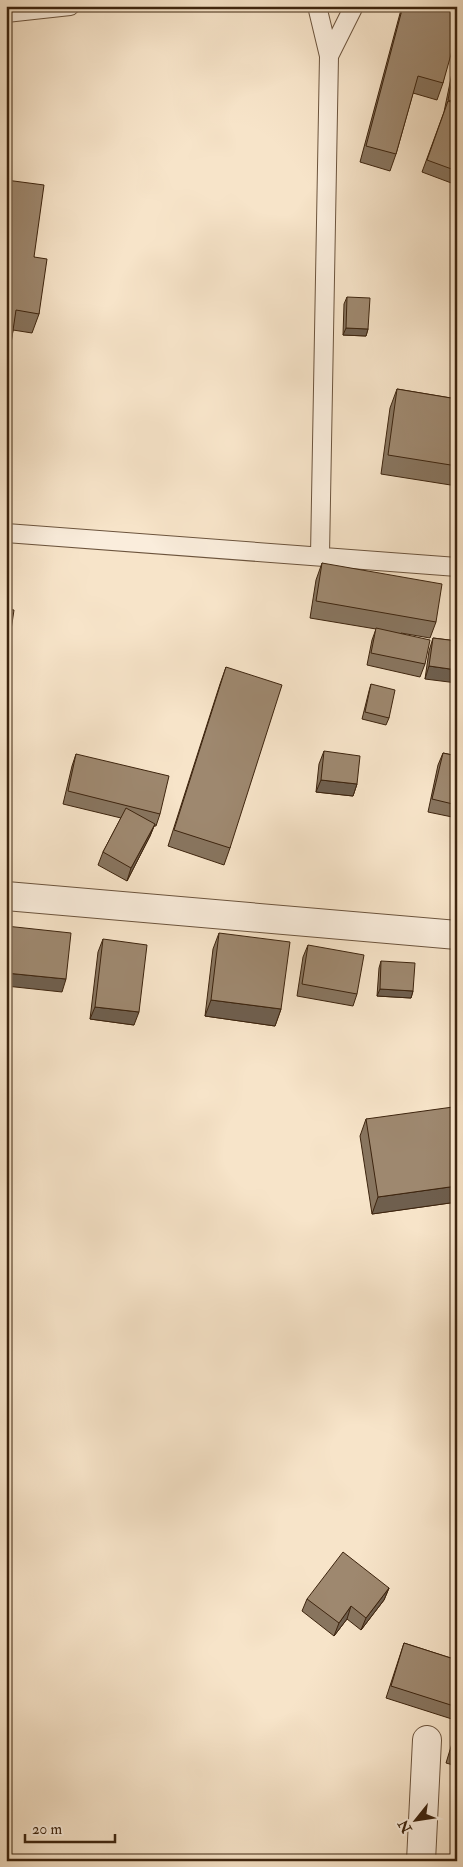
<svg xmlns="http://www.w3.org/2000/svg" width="463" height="1867" viewBox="0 0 463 1867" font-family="'IM FELL Double Pica',serif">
<rect width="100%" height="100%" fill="#f7e4c9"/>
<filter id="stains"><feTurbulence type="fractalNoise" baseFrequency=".004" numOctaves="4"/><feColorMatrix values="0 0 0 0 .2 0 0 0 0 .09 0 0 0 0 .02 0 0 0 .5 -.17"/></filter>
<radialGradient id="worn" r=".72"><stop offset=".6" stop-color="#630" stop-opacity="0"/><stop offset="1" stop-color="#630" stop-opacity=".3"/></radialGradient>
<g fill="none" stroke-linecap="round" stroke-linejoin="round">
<g stroke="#6c543d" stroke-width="20">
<path id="lane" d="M317,6L329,56L320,555
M6,13L70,6
M329,56L354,6
M6,533L457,567"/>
</g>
<g stroke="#6c543d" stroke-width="30">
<path id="street" d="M6,896L457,935
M421,1861L427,1740"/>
</g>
<use href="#lane" stroke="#faeddc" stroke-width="18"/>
<use href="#street" stroke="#faeddc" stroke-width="28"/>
</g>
<path fill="#88755f" stroke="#3d240e" d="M402,6H457L443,83L437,100L413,93L396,154L390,171L360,162Z
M456,60L457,177L454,184L422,172L444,112L452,73Z
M6,180L34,257L39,314L32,333L13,330L6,372Z
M347,297L368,329L366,336L343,335L344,304Z
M397,389L457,399V486L381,474L390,408Z
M322,563L436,622L430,638L401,633L425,664L420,677L367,665L372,640L376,629L310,618L316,580Z
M433,638L457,641L425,679L429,651Z
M226,667L230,848L224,865L168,846L220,684Z
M371,684L389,718L386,725L362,719L369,691Z
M324,751L357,784L353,796L316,792L319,764Z
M443,753L457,756V818L428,812L438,765Z
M76,754L160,814L156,826H154L150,836L127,881L98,865L103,852L121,818L63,804L72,766Z
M219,933L281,1009L275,1026L205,1016L213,949Z
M103,939L134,1025L90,1019L98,952Z
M308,945L357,994L353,1006L297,996L303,957Z
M381,961L413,991L411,998L377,996L379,968Z
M366,1119L457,1135V1202L372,1214L360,1136Z
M389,1588L384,1600L361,1630L347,1619L334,1636L302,1611L307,1599Z
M404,1643L457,1660V1716L455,1720L386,1698Z
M457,1727V1766L446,1763Z"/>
<path fill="#6f5f4e" stroke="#3d240e" d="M346,328L368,329L366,336L343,335Z
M429,666L457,670V683L425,679Z
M321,780L357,784L353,796L316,792Z
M155,824L150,836L127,881L131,868Z
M6,973L66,979L62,992L6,986Z
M380,989L413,991L411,998L377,996Z
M211,1000L281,1009L275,1026L205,1016Z
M95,1007L139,1012L134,1025L90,1019Z
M457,1186V1202L372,1214L378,1197Z
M389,1588L384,1600L361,1630L366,1618Z
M351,1606L347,1619L334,1636L339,1623Z"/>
<path fill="#9e886f" stroke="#3d240e" d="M403,6H457V33L443,83L418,76L396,154L366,146Z
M456,60H457V102L448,100Z
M448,101L457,104V171L427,160Z
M6,180L44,185L34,257L47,259L39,314L16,310L7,371Z
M347,297L370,298L368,329L346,328Z
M397,389L457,399V466L388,455Z
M322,563L442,584L436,622L316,601Z
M6,609L14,610L6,664Z
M376,628L430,640L425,664L371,653Z
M433,638L457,641V670L429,666Z
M226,667L282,685L230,848L174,830Z
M371,684L395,690L389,718L365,712Z
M324,751L360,756L357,784L321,780Z
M443,753L457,756V805L432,799Z
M76,754L169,776L160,814L68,791Z
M126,808L155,824L131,868L103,852Z
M6,926L71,933L66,979L6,973Z
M219,933L290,942L281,1009L211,1000Z
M103,939L147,945L139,1012L95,1007Z
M308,945L364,955L357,994L302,984Z
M381,961L415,963L413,991L380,989Z
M453,1107L457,1135V1186L378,1197L366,1119Z
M343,1552L389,1588L366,1618L351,1606L339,1623L307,1599Z
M404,1643L457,1660V1707L391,1686Z
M457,1731V1752L451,1751Z"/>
<rect width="463" height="1867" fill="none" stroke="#f7e4c9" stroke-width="25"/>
<rect x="8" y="8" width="448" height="1852" fill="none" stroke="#3d240e" stroke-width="2.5"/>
<rect x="12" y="12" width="438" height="1842" fill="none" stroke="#3d240e"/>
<g transform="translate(416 1820) rotate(240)" stroke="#faeddc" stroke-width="4" paint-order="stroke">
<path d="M0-4L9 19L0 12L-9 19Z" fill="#3d240e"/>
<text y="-8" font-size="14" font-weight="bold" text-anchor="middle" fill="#3d240e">N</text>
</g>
<path d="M25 1834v8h90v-8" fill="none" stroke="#3d240e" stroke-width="2.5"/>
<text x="32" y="1834" font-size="15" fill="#3d240e" stroke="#faeddc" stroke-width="4" paint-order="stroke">20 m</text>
<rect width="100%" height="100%" filter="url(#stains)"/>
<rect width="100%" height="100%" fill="url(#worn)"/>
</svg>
